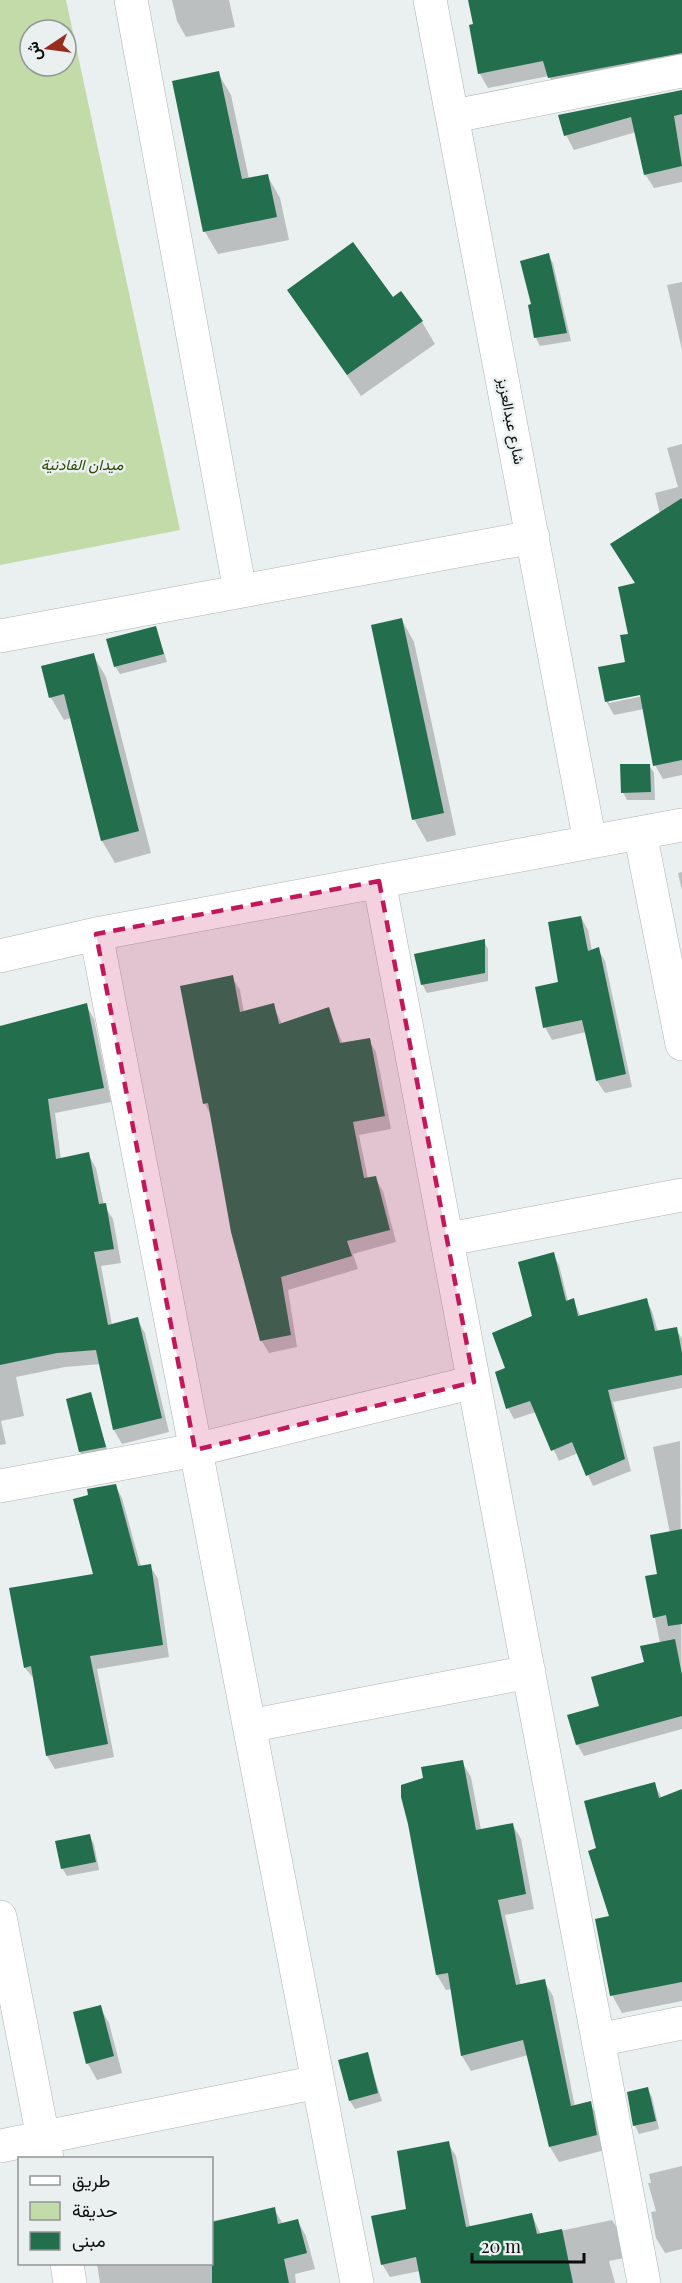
<svg xmlns="http://www.w3.org/2000/svg" width="682" height="2283" viewBox="0 0 682 2283" font-family="'Playfair Display',Vazirmatn,serif">
<rect width="100%" height="100%" fill="#eaefef"/>
<path fill="#c3dba9" fill-rule="evenodd" d="M0,0H66L180,530L0,565ZM30,30H66V66H30Z"/>
<path fill="#0003" fill-rule="evenodd" d="M172,0H229L235,27L186,37L177,21Z
M470,0H682V68L557,92L549,76L488,88L480,74L471,26H474Z
M218,73L231,95L249,179L267,175L280,198L289,240L218,254L205,232L174,82Z
M682,92V182L654,188L645,174L636,132L574,150L566,135Z
M548,255L553,263L571,341L540,346L536,338L530,306L533,305Z
M682,282V350L667,285Z
M289,290L392,300L422,322L435,344L361,396Z
M682,444V775L663,779L655,765L644,709L614,715L606,701L627,663L637,585L660,514L655,493L678,487L667,448ZM647,692L648,695L609,703V700Z
M402,620L414,642L456,835L427,842L414,819Z
M156,628L167,662L120,674L115,666Z
M93,655L106,677L151,853L115,863L102,841L71,718L64,720L51,698L42,667Z
M649,765L654,773L655,800H627L623,792Z
M682,872V891L678,873Z
M581,917L588,930L592,951L598,949L605,961L632,1087L605,1093L597,1081L586,1032L552,1040L545,1027Z
M484,941L488,949V981L427,993L422,984Z
M232,977L240,990L244,1013L273,1005L282,1024L328,1009L343,1044L369,1040L376,1052L391,1129L359,1135L368,1179L375,1178L383,1191L396,1242L353,1254L358,1269L288,1290L297,1347L269,1353L261,1340L212,1117L205,1104L182,987Z
M86,1005L94,1019L111,1102L55,1113L61,1160L88,1154L96,1168L104,1205L113,1219L121,1263L101,1266L112,1325L137,1319L145,1333L169,1432L122,1444L114,1430L101,1364L65,1367L16,1377L24,1416L1,1421L6,1444L0,1445V1059Z
M553,1254L559,1265L568,1301L573,1300L581,1317L646,1300L652,1311L658,1332L676,1329L682,1339V1388L613,1402L631,1471L593,1486L578,1453L559,1461L536,1412L514,1419L508,1408L507,1369L533,1316Z
M90,1394L109,1455L85,1460L80,1452L68,1400Z
M680,1441L682,1729L584,1756L577,1744L601,1707L646,1663L660,1643L647,1578L659,1575L670,1533L653,1447Z
M115,1485L122,1498L141,1567L150,1566L158,1579L169,1657L97,1669L114,1757L55,1769L47,1756L35,1680L25,1668L95,1575Z
M462,1762L471,1777L481,1830L512,1824L521,1839L534,1909L505,1915L521,1986L544,1981L553,1996L575,2107L590,2103L598,2118L605,2150L559,2162L550,2147L528,2055L471,2071L462,2056L452,1989L446,1990L437,1975L410,1824L425,1779Z
M654,1784L662,1798L682,1790V2001L622,2013L612,1995L611,1917L597,1849Z
M89,1835L94,1844L99,1870L67,1876L62,1868Z
M100,2007L109,2023L122,2073L97,2080L88,2064L75,2013Z
M367,2054L382,2101L355,2109L350,2101Z
M647,2089L652,2097L659,2129L639,2134L635,2126L629,2093Z
M448,2143L456,2156L470,2227L532,2215L541,2235L612,2220L620,2233L624,2258L609,2261L615,2283H423L420,2271L390,2277L382,2264L408,2210Z
M682,2166V2249L665,2253L656,2238L651,2212L656,2211L648,2183H651L649,2174Z
M274,2209L283,2224L297,2220L306,2236L315,2269L295,2274L296,2283H100L97,2264H212V2221Z"/>
<path fill="#226e4d" d="M468,0H682V53L548,78L543,61L478,74L469,25L473,24Z
M219,71L242,179L268,174L277,217L203,232L172,81Z
M682,90V114L674,116L682,166L644,175L631,117L564,136L558,115Z
M353,242L393,297L401,291L423,321L347,375L287,290Z
M549,253L567,333L534,338L528,305L531,304L520,261Z
M682,498V760L653,766L640,695L605,702L598,667L625,662L620,635L628,634L618,587L635,583L610,544Z
M402,618L444,813L412,820L371,625Z
M156,626L164,654L114,667L106,639Z
M94,653L139,831L101,841L64,694L49,698L41,666Z
M620,764H650L651,792L621,793Z
M581,916L588,951L599,947L626,1074L596,1081L582,1020L543,1028L535,987L558,982L548,922Z
M485,939V973L421,985L414,954Z
M233,975L240,1012L274,1003L279,1024L329,1007L340,1043L370,1038L385,1116L353,1122L364,1178L376,1176L390,1230L347,1241L352,1256L281,1277L291,1335L260,1341L231,1232L208,1103L203,1104L180,986Z
M87,1003L104,1088L48,1099L56,1159L89,1152L99,1204L106,1203L114,1249L94,1252L108,1325L138,1317L162,1418L113,1430L96,1350L57,1353L0,1365V1026Z
M554,1252L566,1301L574,1298L578,1316L647,1298L655,1331L677,1327L682,1353V1375L608,1390L625,1459L586,1476L572,1442L551,1451L530,1401L506,1409L495,1372L505,1368L492,1333L532,1316L518,1262Z
M91,1392L106,1447L79,1452L66,1399Z
M116,1484L138,1566L151,1564L163,1645L90,1656L108,1744L46,1756L31,1666L24,1668L9,1588L93,1574L73,1499L88,1495L87,1489Z
M682,1529V1624L668,1626L666,1615L653,1618L645,1576L657,1574L650,1535Z
M675,1639L682,1675V1716L576,1745L567,1715L599,1706L591,1677L644,1662L640,1646Z
M463,1760L476,1830L513,1823L526,1894L498,1900L516,1985L545,1979L571,2106L591,2101L597,2135L549,2147L523,2040L461,2056L448,1973L436,1975L408,1824L401,1797V1785L423,1778L421,1767Z
M655,1782L659,1798L682,1789V1982L610,1996L595,1919L609,1916L588,1851L596,1848L584,1801Z
M90,1834L96,1862L61,1869L55,1841Z
M101,2005L114,2056L86,2064L73,2012Z
M368,2052L378,2093L349,2101L338,2060Z
M648,2087L656,2121L633,2126L627,2092Z
M449,2141L466,2227L532,2213L537,2234L562,2229L573,2283H421L416,2257L381,2265L371,2216L406,2209L397,2151Z
M275,2207L278,2224L298,2219L307,2253L284,2259L289,2283H212V2222Z"/>
<g fill="none" stroke-linecap="round" stroke-linejoin="round">
<g stroke="#acb2b2" stroke-width="34">
<path id="minor" d="M131,0L240,591
M430,0L590,842
M454,116L682,71
M0,636L533,537
M640,833L682,1044
M379,881L644,2283
M96,934L357,2283
M0,956L96,934L682,825
M449,1239L682,1195
M0,1486L195,1450L474,1382
M249,1726L529,1672
M0,1917L47,2158
M598,2040L682,2023
M0,2146L318,2082
M67,2264L70,2283"/>
</g>
<use href="#minor" stroke="#fff" stroke-width="33"/>
</g>
<path fill="#c2185b" fill-opacity="0.2" stroke="#c2185b" stroke-width="4.5" stroke-dasharray="12 8" stroke-linejoin="round" d="M379,881L474,1382L195,1450L96,934Z"/>
<g text-anchor="middle" stroke-width="5" stroke-linejoin="round" paint-order="stroke">
<g font-size="15" fill="#0b0d0d" stroke="#eaefef">
<text transform="translate(511 421) rotate(79)" y="5">شارع عبدالعزيز</text>
</g>
<g font-size="15" font-style="italic" fill="#2e4800" stroke="#eaefef">
<text x="82" y="470">ميدان الفادنية</text>
</g>
</g>
<rect x="18" y="2157" width="195" height="108" fill="#eaefef" stroke="#919595" stroke-width="1.5"/>
<rect x="30" y="2176" width="30" height="9" fill="#ffffff" stroke="#919595" stroke-width="1.5"/>
<text x="72" y="2187" font-size="18" fill="#0b0d0d">طريق</text>
<rect x="30" y="2202" width="30" height="18" fill="#c3dba9" stroke="#919595" stroke-width="1.5"/>
<text x="72" y="2217" font-size="18" fill="#0b0d0d">حديقة</text>
<rect x="30" y="2232" width="30" height="18" fill="#226e4d" stroke="#919595" stroke-width="1.5"/>
<text x="72" y="2247" font-size="18" fill="#0b0d0d">مبنى</text>
<g transform="translate(48 48) rotate(257)"><circle r="28" fill="#eaefef" stroke="#919595" stroke-width="1.5"/>
<path d="M0-4.5L10 22L0 15L-10 22Z" fill="#972d1e"/>
<text y="-9" font-size="16" font-weight="bold" text-anchor="middle" fill="#0b0d0d">ش</text>
</g>
<path d="M472 2253v9h112v-9" fill="none" stroke="#0b0d0d" stroke-width="3"/>
<text x="481" y="2253" font-size="18" fill="#0b0d0d" stroke="#eaefef" stroke-width="4.5" paint-order="stroke">20 m</text>
</svg>
